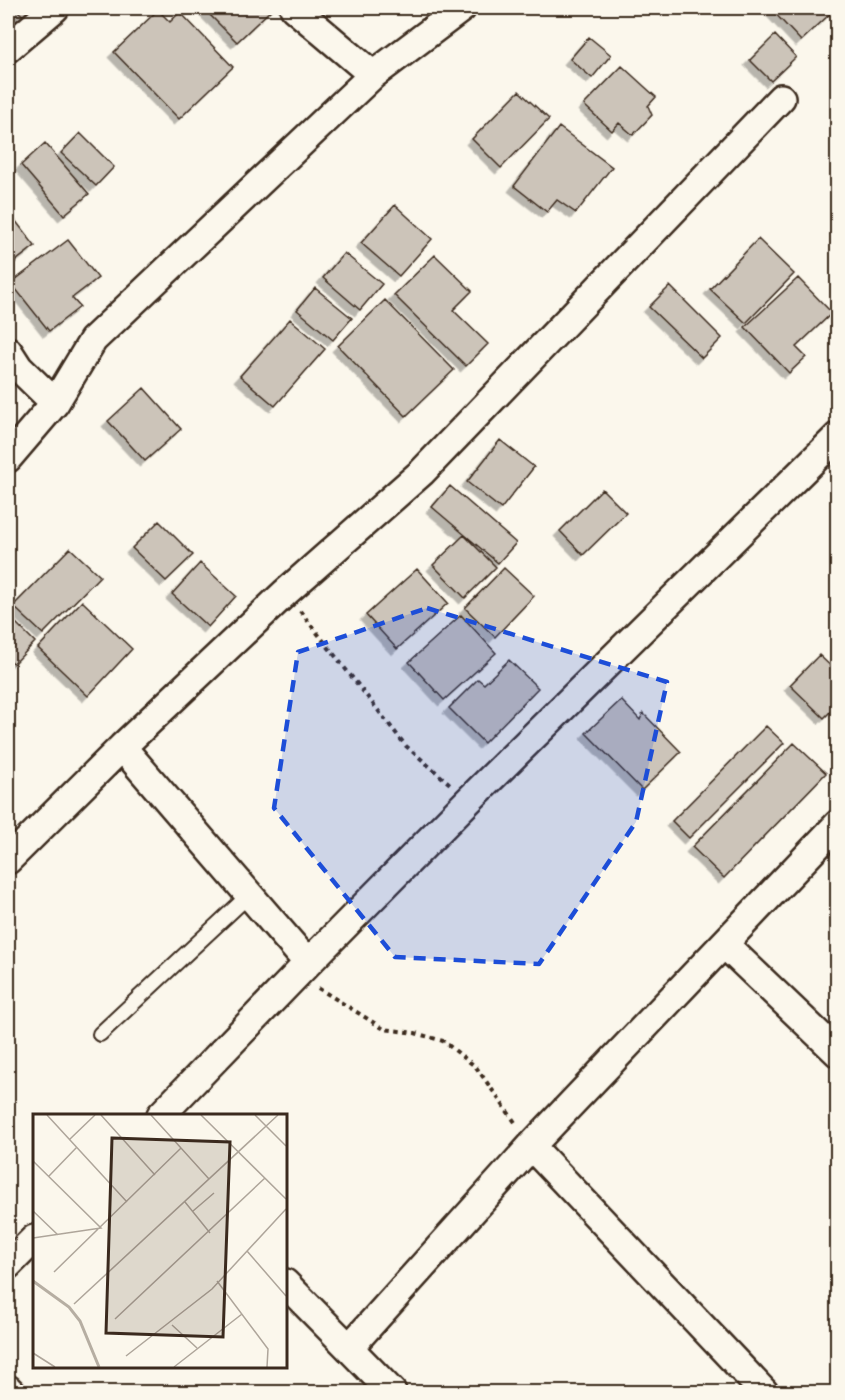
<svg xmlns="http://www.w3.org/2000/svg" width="845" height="1400" viewBox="0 0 845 1400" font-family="'Architects Daughter',sans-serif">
<defs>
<filter id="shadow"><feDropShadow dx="-5.5" dy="5.5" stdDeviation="0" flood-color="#0004"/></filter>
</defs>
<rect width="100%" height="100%" fill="#fbf7ec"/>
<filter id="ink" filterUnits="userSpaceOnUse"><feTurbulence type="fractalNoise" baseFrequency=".0167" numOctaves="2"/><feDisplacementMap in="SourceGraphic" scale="12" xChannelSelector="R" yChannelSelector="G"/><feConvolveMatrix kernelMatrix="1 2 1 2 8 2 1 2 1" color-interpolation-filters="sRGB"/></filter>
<g filter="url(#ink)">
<path fill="#ccc4b9" stroke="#3b2a1e" stroke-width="1.5" filter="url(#shadow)" d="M14,8H33L25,17Z
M203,8H271L272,9L237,42Z
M770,8H825L831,13L801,41Z
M158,10L170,22L180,12L233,67L179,119L114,52Z
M775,35L796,57L771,81L750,60Z
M589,37L611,55L592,78L570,59Z
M622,66L656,97L648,106L652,115L633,135L619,123L612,131L584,105Z
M519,91L549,119L501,168L472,139Z
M559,127L612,167L576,213L557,200L547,212L514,186Z
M80,133L114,167L96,186L61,153Z
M45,143L89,194L64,215L21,165Z
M395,205L432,239L399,276L361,243Z
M8,211L35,246L8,267Z
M758,239L794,274L746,323L710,289Z
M68,240L98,278L72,298L80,307L49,331L11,283Z
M344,253L382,284L360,310L323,278Z
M435,255L472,291L453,310L488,344L466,366L394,295Z
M798,278L832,313L796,347L806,357L789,373L745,327Z
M670,286L722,338L702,358L649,307Z
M315,288L352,318L333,340L297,310Z
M385,300L454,370L406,416L338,346Z
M290,319L325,349L275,406L240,376Z
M144,388L181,429L145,461L108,421Z
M500,440L534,467L501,509L467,482Z
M450,486L516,543L498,563L432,507Z
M602,489L626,513L583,555L560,531Z
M159,521L193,555L166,581L132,548Z
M464,535L496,567L465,598L433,565Z
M70,548L100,576L43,634L13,606Z
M200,563L236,596L208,627L172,594Z
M504,568L534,596L495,637L465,608Z
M417,569L448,603L397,649L366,615Z
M82,601L132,649L88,696L38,648Z
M8,615L35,642L14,664L8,658Z
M461,615L496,653L444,700L409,662Z
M819,655L838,673V708L836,706L824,718L790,685Z
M509,660L538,688L484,743L449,708L478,679L484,684Z
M621,700L640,720L643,713L681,752L642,790L586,733Z
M766,726L784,743L689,838L672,821Z
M794,743L826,773L724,878L692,847Z"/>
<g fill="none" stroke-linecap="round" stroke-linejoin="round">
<g stroke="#3b2a1e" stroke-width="18">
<path id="lane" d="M100,1034L249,895"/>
</g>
<g stroke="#3b2a1e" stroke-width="32">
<path id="street" d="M294,8L373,75
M8,48L55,8
M8,351L19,368L55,403
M8,458L55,403L93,340L373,75L462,8
M122,747L308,963
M8,860L122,747L286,592L422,472L781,98
M724,944L838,1053
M161,1115L308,963L468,801L838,436
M531,1146L764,1392
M8,1265L34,1239
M285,1283L349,1348L531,1146L838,824
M349,1348L392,1392
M8,1389L11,1392"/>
</g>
<path stroke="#3b2a1e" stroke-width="4" stroke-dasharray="4.5 4.5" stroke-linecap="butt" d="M300,611L406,746L450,784
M318,988L384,1029L415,1033L443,1041L476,1067L517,1125"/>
<use href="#lane" stroke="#fbf7ec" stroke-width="14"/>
<use href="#street" stroke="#fbf7ec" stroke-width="27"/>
</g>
</g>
<path fill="#1d4ed8" fill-opacity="0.2" stroke="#1d4ed8" stroke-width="4.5" stroke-dasharray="12 8" stroke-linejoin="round" d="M427,608L667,682L636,822L539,964L395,957L274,808L298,652Z"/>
<g transform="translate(33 1114)">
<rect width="254" height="254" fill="#fbf7ec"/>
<path fill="none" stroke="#b6aea2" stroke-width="3" d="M0,167L36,193L47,207L66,253"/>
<path fill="none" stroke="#aea59a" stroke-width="1.5" d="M14,1L94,88M68,1L122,61M118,1L148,34M168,1L253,85M222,1L253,32M37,25L62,1M0,47L68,114L0,124M16,62L44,33M152,88L177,119M0,97L25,121M160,97L181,79M214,137L253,182M21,158L148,34L176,65M184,167L235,235L234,253M41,190L245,1M82,205L232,64M139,211L164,234M0,239L22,253M93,242L179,175L253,95M141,253L209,200"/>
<path fill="#3b2a1e" fill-opacity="0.15" stroke="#3b2a1e" stroke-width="3" d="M79,24L197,28L190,223L73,219Z"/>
<rect width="254" height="254" fill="none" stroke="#3b2a1e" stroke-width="3"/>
</g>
<rect width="845" height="1400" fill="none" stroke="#fbf7ec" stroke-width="30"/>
<rect x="15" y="15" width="815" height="1370" fill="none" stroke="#3b2a1e" stroke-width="2" filter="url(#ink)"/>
</svg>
